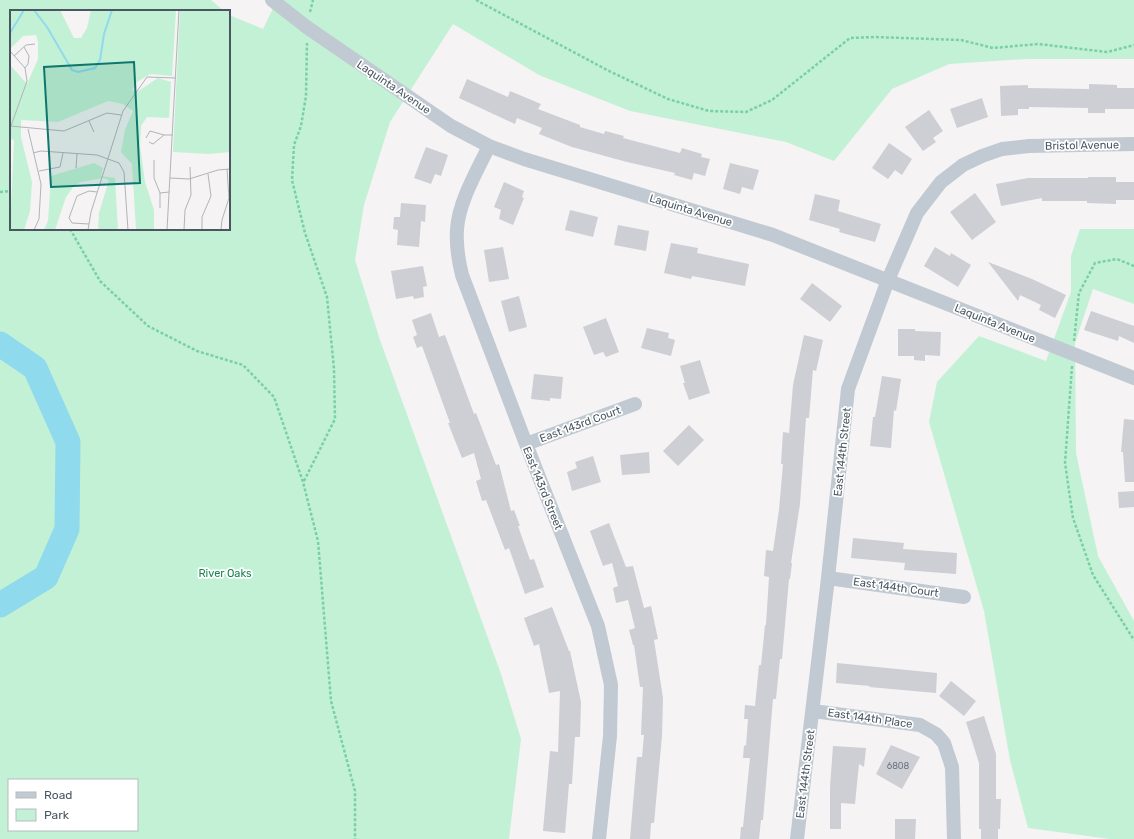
<svg xmlns="http://www.w3.org/2000/svg" width="1134" height="839" viewBox="0 0 1134 839" font-family="Rubik,sans-serif">
<rect width="100%" height="100%" fill="#f5f3f3"/>
<path fill="#c3f1d5" fill-rule="evenodd" d="M0,0H211L224,11H11V229H229V15L263,29L277,0H1134V59H1027L949,64L892,89L834,161L786,142L630,111L539,75L453,24L390,122L364,205L355,260L380,340L501,674L521,739L509,839H0ZM9,780H137V830H9Z
M1080,229H1134V304L1093,289L1075,343L1076,453L1098,556L1134,621V839H1110L1028,828L1010,760L984,611L929,422L937,382L979,336L1046,361L1071,292V256Z"/>
<g fill="none" stroke-linecap="round" stroke-linejoin="round">
<path stroke="#90daee" stroke-width="25" d="M0,344L35,368L68,442L67,529L46,577L0,605"/>
</g>
<path fill="#cdcfd5" d="M467,79L508,97L510,91L541,104L538,109L580,125V127L604,134L605,131L624,136L623,138L680,153L682,148L702,154L701,157L710,159L705,176L694,173L692,180L674,175L675,173L627,162L572,147L539,134L542,128L517,118L515,124L459,98Z
M1089,84L1117,85V88H1134V109H1105V113H1088V108L1029,107V109H1018V115L1001,116L1000,86L1028,85V88L1089,89Z
M982,98L988,117L957,128L950,109Z
M929,110L943,131L933,138L936,142L923,151L905,127Z
M889,143L912,159L902,175L895,170L888,179L872,168Z
M426,147L448,155L441,176L435,174L431,184L414,178Z
M730,163L759,170L753,190L742,187L740,194L723,189Z
M1088,177H1116V182H1134V200H1116V204L1087,203V201H1042V198L1001,206L996,184L1028,178H1088Z
M504,182L524,191L522,197L524,198L513,225L499,219L501,210L494,207Z
M975,193L996,222L972,240L950,212Z
M815,194L840,200L838,211L881,224L875,242L839,232L840,229L809,220Z
M401,203L426,205L425,222L421,221L419,247L397,245L398,230L393,229L394,217H400Z
M570,210L598,217L593,237L565,230Z
M618,225L649,231L646,251L614,245Z
M671,243L698,248L697,253L749,264L745,286L692,276L691,279L664,273Z
M503,247L509,279L489,282L484,250Z
M935,247L950,256L951,253L971,265L958,287L924,266Z
M988,262L1032,279L1066,295L1055,318L1039,310L1041,305L1020,295L1018,301Z
M423,266L427,286L423,287L424,297L414,299L413,296L396,299L391,271Z
M812,283L842,306L830,322L800,299Z
M519,296L527,327L509,332L501,301Z
M1091,311L1134,326V343L1119,336L1118,341L1084,330Z
M431,313L439,337L445,335L474,414L476,413L496,465L499,464L511,511L514,510L520,526H518L530,560L534,559L544,587L525,594L509,548L505,550L486,500L482,501L476,481L481,479L474,453L462,458L448,423H450L422,346L417,348L413,337L417,335L412,320Z
M606,318L619,352L606,357L603,352L594,355L583,327Z
M647,328L669,333L668,338L675,340L671,356L641,348Z
M898,329H915V331L941,332L940,356L925,355V361L914,360V356H898Z
M804,335L823,340L816,371L813,370L809,418H806L800,504L791,563H792L790,579H789L782,659H780L776,699H773L763,820H761L759,839H740L741,827H743L750,758H743L744,745L746,746L748,719H744L745,705L755,706L759,665H761L765,625H766L769,577L764,576L766,550L773,551L779,510L783,464H781L783,432L789,433L793,385Z
M700,360L710,393L689,400L683,383H685L680,366Z
M534,374L563,377L561,399L550,398V401L531,399Z
M882,376L901,379L896,411L894,410L891,448L870,446L873,417H875Z
M1124,419L1134,420V482H1125L1123,452H1121Z
M689,425L704,440L678,466L663,451Z
M649,452L650,473L622,475L620,455Z
M593,456L601,482L572,491L567,472L577,468L575,462Z
M1134,491V507L1119,508L1118,492Z
M609,523L626,567L633,566L644,608L651,606L658,639L654,640L663,698L662,736L654,823H651L650,839H630L637,757H642L644,735H641L643,687H640L634,645H633L629,630L635,628L628,600L616,603L613,588L618,586L612,563L603,566L590,531Z
M853,538L904,543L903,549L957,553L956,574L904,570L905,563L851,558Z
M552,607L569,651H570L581,702L580,737H575L572,784H569L565,833L543,831L550,751L558,752L560,691L549,693L539,644L534,646L524,618Z
M837,663L937,673L936,693L869,687L870,686L836,683Z
M951,681L976,701L964,716L939,696Z
M984,716L996,754V799H1001L1000,829H998V839H981V829H979V763L966,722Z
M891,745L920,757L902,789L876,774Z
M833,746L866,748L864,767L859,764L855,804L841,803V829H830V787Z
M895,819H916L915,839H895Z"/>
<g fill="none" stroke-linecap="round" stroke-linejoin="round">
<path stroke="#7ad0a6" stroke-width="2.5" stroke-dasharray="3 2" stroke-linecap="butt" d="M476,0L609,71L668,99L709,111L746,112L772,100L850,38L874,37L961,40L993,48L1038,44L1107,52L1134,45
M310,12L313,0
M0,192L11,191
M70,229L100,281L148,326L197,351L243,365L274,397L303,482L318,541L331,701L355,791V839
M1074,341L1079,293L1095,263L1117,259L1134,266
M1072,366L1065,463L1073,518L1093,575L1134,640
M304,481L335,419L334,369L327,297L305,233L292,180L294,145L301,126L306,96L307,43"/>
<path stroke="#c1cad2" stroke-width="14" d="M272,0L308,28L451,126L489,146L524,159L773,235L1134,378
M489,146C477,171 459,201 457,229C456,245 458,259 462,275L526,444L598,626L611,685L610,736L599,839
M526,444L635,404
M828,578L964,597
M813,711L920,725L936,734L944,743L952,767L954,839
M797,839L828,578L848,389L888,280L917,213L941,182L963,165L982,156L1002,149L1029,146L1134,144"/>
</g>
<g text-anchor="middle" stroke-width="3.5" stroke-linejoin="round" paint-order="stroke">
<g font-size="9" fill="#6b747e">
<text x="898" y="769">6808</text>
</g>
<g font-size="11" fill="#4a5661" stroke="#fff">
<text transform="translate(394 87) rotate(34)" y="4">Laquinta Avenue</text>
<text transform="translate(1082 145) rotate(-1)" y="4">Bristol Avenue</text>
<text transform="translate(691 210) rotate(17)" y="4">Laquinta Avenue</text>
<text transform="translate(995 323) rotate(22)" y="4">Laquinta Avenue</text>
<text transform="translate(580 424) rotate(-20)" y="4">East 143rd Court</text>
<text transform="translate(842 452) rotate(-84)" y="4">East 144th Street</text>
<text transform="translate(543 488) rotate(68)" y="4">East 143rd Street</text>
<text transform="translate(896 587) rotate(8)" y="4">East 144th Court</text>
<text transform="translate(870 718) rotate(8)" y="4">East 144th Place</text>
<text transform="translate(805 774) rotate(-83)" y="4">East 144th Street</text>
</g>
<g font-size="11" fill="#17864f" stroke="#fff">
<text x="225" y="577">River Oaks</text>
</g>
</g>
<g transform="translate(10 10)">
<rect width="220" height="220" fill="#f5f3f3"/>
<path d="M0,0H50L64,28H71L77,18L81,0H166L162,66L140,64L127,72L122,80L127,82L148,68L161,72L159,108L137,107L131,116L130,136L135,172L144,200V220H126L122,154L111,142L115,120L123,101L113,94L98,91L48,112L11,110V127L22,172L20,201L14,220H0L4,130L0,129V55L17,74L28,49V32L26,25L13,26L0,39ZM170,0H220V142L199,144L163,142ZM84,153L93,158L91,166L105,168L108,220H88L89,203L99,170L93,168L71,172L64,176L56,187L45,220H34L38,211L41,166Z" fill="#c3f1d5"/>
<path fill="none" stroke="#90daee" stroke-width="2" d="M24,0L37,17L62,60L68,62L85,58L90,50L94,24L102,0M0,23L14,0"/>
<path fill="none" stroke="#b1b4b9" stroke-width="1" d="M14,37L19,46L18,54L15,58M0,41L15,58L17,71L1,116M4,46L16,35L25,34M79,111L84,122M0,116L54,121L97,103L111,105M18,119L31,174L29,209L24,220M136,128L140,121L154,125M139,132L143,134L154,125H163M23,143L31,141L87,145L109,153L114,162L118,220M144,150V168L150,183M66,158L67,144M29,161L50,157L53,143M160,168L179,169L208,160L220,159M150,198V183L159,182M79,214L62,213L59,208L67,186L79,181L87,182M211,219L212,210L219,188L217,159M78,220L81,202L113,101L137,67L166,68M157,220L169,0M174,220L175,200L181,185L180,157M192,220V207L201,186L198,164"/>
<path fill="#0f766e" fill-opacity="0.15" stroke="#0f766e" stroke-width="2" d="M124,52L130,173L41,177L34,57Z"/>
<rect width="220" height="220" fill="none" stroke="#4a5661" stroke-width="2"/>
</g>
<rect x="8" y="779" width="130" height="52" fill="#ffffff" stroke="#b7bbc0"/>
<rect x="16" y="792" width="20" height="6" fill="#c1cad2" stroke="#b7bbc0"/>
<text x="44" y="799" font-size="12" fill="#4a5661">Road</text>
<rect x="16" y="809" width="20" height="12" fill="#c3f1d5" stroke="#b7bbc0"/>
<text x="44" y="819" font-size="12" fill="#4a5661">Park</text>
</svg>
